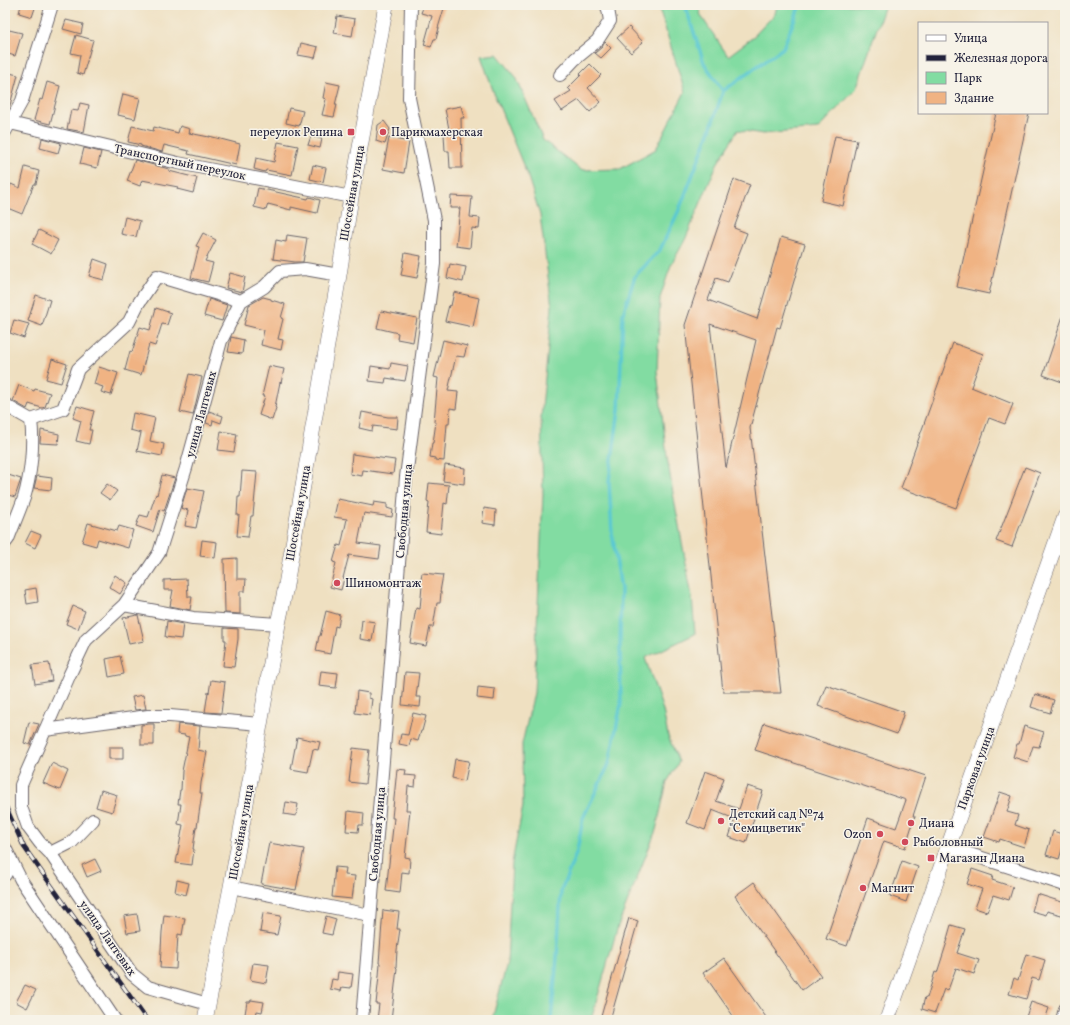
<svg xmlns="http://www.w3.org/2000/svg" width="1070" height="1025" viewBox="0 0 1070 1025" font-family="Vollkorn,serif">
<rect width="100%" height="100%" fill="#f7f3e8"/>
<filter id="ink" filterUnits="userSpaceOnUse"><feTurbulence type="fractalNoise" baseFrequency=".025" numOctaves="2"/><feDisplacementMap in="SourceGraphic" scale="8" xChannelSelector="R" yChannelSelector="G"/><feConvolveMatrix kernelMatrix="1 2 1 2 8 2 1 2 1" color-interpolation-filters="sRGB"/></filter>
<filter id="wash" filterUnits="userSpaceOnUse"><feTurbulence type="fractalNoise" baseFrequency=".012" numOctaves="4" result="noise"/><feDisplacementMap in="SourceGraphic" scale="16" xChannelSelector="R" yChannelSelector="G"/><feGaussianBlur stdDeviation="0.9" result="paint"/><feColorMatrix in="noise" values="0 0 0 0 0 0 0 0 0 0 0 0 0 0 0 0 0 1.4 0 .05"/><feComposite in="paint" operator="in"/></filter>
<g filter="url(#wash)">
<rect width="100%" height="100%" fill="#efe0c1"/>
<path fill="#82dca2" stroke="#527f6e" d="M658,5H699L701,16L728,56L752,38L775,14L777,5H885L856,89L818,129L763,134L738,130L717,164L685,240L671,265L660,298L657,371L667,457L673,493L692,597L695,634L645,658L663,710L668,736L679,762L667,782L656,830L618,926L591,1020H492L507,963L512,863L523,806L522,744L534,693L543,494L541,418L552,307L540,215L528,177L495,96L481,56L497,54L516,77L543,140L581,170L620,169L656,149L685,92Z"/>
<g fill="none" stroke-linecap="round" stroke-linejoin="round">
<path stroke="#5cc9d2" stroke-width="3.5" d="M723,91L783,48L800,5
M551,1020L557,957L561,891L577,851L583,818L609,764L621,704L620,643L621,589L612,533L609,481L619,410L623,314L635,276L660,250L679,210L709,133L723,91L704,63L685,5"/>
</g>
<g id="blocks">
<path fill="#f0b383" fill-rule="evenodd" d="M21,5H36L32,17L19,13Z
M424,5H445L438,28H439L436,39H434L431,47L424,45L432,16L421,13Z
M337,16L355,19L352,36L334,33Z
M66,20L83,24L81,34L63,29Z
M629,27L643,42L631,53L617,38Z
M9,30L22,33L15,56L5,53V46Z
M76,35L93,40L83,75L77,73L80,55L71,53Z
M605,42L611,48L601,58L595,53L602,47Z
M301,43L318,47L315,58L298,55Z
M590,64L601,75L588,88L601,102L590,112L579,100L562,111L555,101L571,91L568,88L581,75L580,74Z
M5,72L18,75L9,109L7,113L5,112Z
M47,82L60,86L50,124L34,120L40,99L42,100Z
M326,82L340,85L335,105H337L334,117L322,115L326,99L323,98Z
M123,94L140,98L135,119L118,115Z
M80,103L89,105L84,132L67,129L71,110L78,111Z
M461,106L464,118H461L462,168H450L449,151H445L444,134H450L445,109Z
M289,108L303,111L299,126L286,123Z
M996,113H1029L989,294L957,287Z
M384,121L390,129L385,144L376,141L378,125Z
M132,126L153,131L154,127L178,133L180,126L190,129L189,133L209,137V136L240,144L236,165L188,154L189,151L164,145L162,152L141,146V145L128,142Z
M311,136L322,139L320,148L308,145Z
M835,136L857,140L843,206L821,201Z
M42,138L61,143L58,153L40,148Z
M389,138L409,142L404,173L383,169Z
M278,142L298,146L292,175L266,170L265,172L254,169L256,158L274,162Z
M84,148L101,152L97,168L80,164Z
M135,160L169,169V171L197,178L193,193L177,189L178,187L142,180L140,186L127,181Z
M313,165L326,168L323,182L310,179Z
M25,167L39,171L36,184H34L22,214L5,207V200L11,184L20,188Z
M734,179L750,185L734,228L747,233L728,282L716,278L708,300L757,319L781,237L805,244L780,328L777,327L750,428L781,693H764V692H723L685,325ZM710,324L756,340L726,468Z
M258,188L308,199L309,197L320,200L317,213L291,207V210L268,204L266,210L254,207Z
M451,196L472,197L470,217L480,218L479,229L472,228L470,248L456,246L460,208H450Z
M125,217L140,221L136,237L121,234Z
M39,230L58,240L51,254L32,244Z
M203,233L216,240L205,261L213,263L208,282L191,278L199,247L196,246Z
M287,235L307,238L303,262H295L273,259L276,240L286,242Z
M405,253L421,256L417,278L401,275Z
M94,259L108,264L104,280L89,276Z
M450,264L466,267L463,282L447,278Z
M230,273L245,277L242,292L226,288Z
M454,292L479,298L473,327L445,321L449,305L451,306Z
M36,295L50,300L42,326L28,321Z
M263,297L271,299V300L285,304L281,318L283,319L278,339L283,340L281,350L261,345L264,330L244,325L249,305Z
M209,299L227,305L222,321L204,316Z
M156,308L171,313L167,325L162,324L155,346L149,344L141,375L125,370L130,351L132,352L140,327L150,330Z
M381,311L417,318L413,342L397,339L398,333L377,328Z
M1063,316H1065V383L1043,375Z
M14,320L29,324L24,338L10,333Z
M231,337L244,340L242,354L228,352Z
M443,340L467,346L464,357L456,356L448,391L458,392L456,409L450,408L449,424H447L444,461L435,460V458L430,457L432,443H433L436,422H434L438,378L434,377Z
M953,343L983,354L971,387L1013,404L1005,424L989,418L956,508L901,488Z
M52,359L67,364L61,383L46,379Z
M391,363L408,366L405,381L386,378L385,383L369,381L371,366L390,369Z
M269,366L284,369L281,383L280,382L275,407L276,408L272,420L259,415L265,396H262Z
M99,367L118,373L111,395L101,392L103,387L94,384Z
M189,374L202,377L193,415L180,412Z
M19,385L34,391L35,389L50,393L45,407L42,408L29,404L27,409L13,401Z
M77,406L94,411L89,430H92L89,444L76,441L81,421L73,418Z
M209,411L223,416L221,423L213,420L212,425L206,423Z
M362,412L388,417H398L397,429L373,426L372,431L359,428Z
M133,413L155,418L150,441L164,444L162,456L137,451L141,433L130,430Z
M41,430L59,434L58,444L40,443Z
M221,431L237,434L234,452L218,450Z
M352,454L395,460L393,474L363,470L362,476L350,474Z
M445,465L465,468L464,484L443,481Z
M1025,467L1040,473L1012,547L996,541Z
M242,471L257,472L253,516H251L248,537L237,536L239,515H237L238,497H240Z
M5,474L21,479L15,497L5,494Z
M162,475L175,478L164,511L160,509L153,532L136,526L140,515L148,517L156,494L157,495Z
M37,476L52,478L51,490L34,488Z
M429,483L449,485L447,504L444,503L441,534L426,532L429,502L427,501Z
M107,484L117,491L110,500L100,493Z
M187,488L204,491L196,528L185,526L188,510L181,508Z
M338,499L373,506L374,502L387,504V508L393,510L392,517L364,513L358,543L381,546L379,559L349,555L343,578H344L341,590L330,587L336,563L333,562L338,545L341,546L347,519L334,517Z
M484,508L496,510L495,525L482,523Z
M88,523L117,531L119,526L133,530L128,548L98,539L96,546L82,542Z
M31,531L41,535L35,548L25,543Z
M202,540L217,542L215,558L200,556Z
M237,558V579H246L245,591H240V614L225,613L224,559Z
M422,573L443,575L440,592H441L440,603H437L433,627H430L426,646L410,643L416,608L420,609L422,586H420Z
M115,575L127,583L120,594L109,587Z
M187,579L188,597H192L190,610L170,606L173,590H164V580Z
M36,588L38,602L27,604L25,590Z
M73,606L85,611L78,629L66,624Z
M326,611L340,615L338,627L335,626L330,654L316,651L319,636H320Z
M137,615H138L144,641L129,644L123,618Z
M362,620L375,622L372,641L360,639Z
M167,621L183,624L181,639L165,637Z
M224,628L238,629V639L234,667L223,666L226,640H224Z
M120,656L124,674L109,677L106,659Z
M49,663L52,681L35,684L32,665Z
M321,671L338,673L336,688L319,686Z
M405,672L419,673L416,697H421L420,707L402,705Z
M211,680L225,682L221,713L205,712L208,692L209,693Z
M826,685L904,712L897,734L818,706Z
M478,687L495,689L494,700L477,698Z
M357,691L369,693V698L372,699L370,715L355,713Z
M1035,694L1054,700L1050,713L1031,707Z
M143,695L146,709L135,710L132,697Z
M413,713L426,716L422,731H421L418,741L411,739L409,746L399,744L401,734L408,735Z
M29,722L39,724L30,745L24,743Z
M764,723L926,776L913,816H915L905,848L884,841L847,946L826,939L868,818L896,828L906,800L755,750Z
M149,724H154V745H141V725Z
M178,724L200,726L198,750L207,752L201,783L200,793H202L197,827H196L193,849H194L192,865L176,863L183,825L178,824L181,804H178L180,790H181L182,771L189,737L185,736V735L177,734Z
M1024,726L1044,732L1039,747L1033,746L1028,762L1013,757L1017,744H1019Z
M297,737L320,742L318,750L313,749L308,772L291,769Z
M109,747H123V759H109Z
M353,748L369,750L365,784L349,782Z
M455,759L469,761L465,781L452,778Z
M52,763L68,771L60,790L43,783Z
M397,769L406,770L405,775L416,776L415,787L408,786L406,810H410L405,857L410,858L409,873L402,872L400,893L386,891L394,818H392Z
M705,771L724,778L716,801L739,809L747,786L763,791L746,843L729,837L735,819L712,810L705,830L687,823Z
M101,790L117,795L112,812L96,807Z
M1000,792L1012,796L1007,812L1018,815L1015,825L1029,830L1024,847L1000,839L999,842L984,837Z
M286,802L298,804L296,816L284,814Z
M348,811L364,813L363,825H359L358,832L346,831Z
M1053,831L1065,835V840L1059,859L1046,855Z
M269,843L304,849L296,890L261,884Z
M95,859L101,871L87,877L82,865Z
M902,861L918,867L906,902L890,896Z
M335,867L346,868L345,875L355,876L352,899L332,897Z
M972,869L993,876L992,880L1013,887L1009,900L993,895L987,912L975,908L982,889L967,884Z
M177,880L189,883L186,895L175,892Z
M754,882L821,976L802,990L735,896Z
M1037,894L1065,903V916L1047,911L1046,915L1032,911Z
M383,910L399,912L397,929H400L397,950L396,967L397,968L391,1020H377L379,1004H376L379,976L380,963H379Z
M263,913L281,916L277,935L260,932Z
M137,914L140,931L127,933L124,916Z
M164,915L185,918L182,935L178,934L176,969L160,968L162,932Z
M326,916L336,919L332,935L322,933Z
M629,918L638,921L610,1020H600Z
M951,925L965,929L957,953L979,960L974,974L956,968L948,990L944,989L935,1013L922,1009L925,997L927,998L935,972L937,973L948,939H947Z
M1026,954L1045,960L1039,980L1032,978L1026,999L1009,994L1014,978L1018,980Z
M724,958L768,1020H736L703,973Z
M253,963L269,965L266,983L250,980Z
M338,972L353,974L351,988L342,987L341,991L330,989L332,979L337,980Z
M25,985L36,990L27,1008L16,1002Z
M251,1000L264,1002L262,1012L257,1011L255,1020H244L247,1002H250Z
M1031,1002L1049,1008L1045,1020H1025Z"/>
</g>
</g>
<g filter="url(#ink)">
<use href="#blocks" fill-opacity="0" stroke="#6a646a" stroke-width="1"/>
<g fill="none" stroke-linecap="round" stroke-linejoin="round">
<g stroke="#6a646a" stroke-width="14">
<path id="minor" d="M560,75L575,59L597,41L610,21L608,9L606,5
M10,123L178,163L351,197
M5,132L22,101L52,5
M241,301L264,287L280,271L305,269L339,275
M5,404L10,408L31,420L63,409L78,369L129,322L138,304L157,276L241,301L221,341L186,468L159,553L124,605L86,640L69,676L21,785V807L28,827L40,843L50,853L132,974L148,987L208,1004
M5,543L8,539C13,526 19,512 24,498C31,475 34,444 31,420
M124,605L193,618L278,624
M45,730L148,716H170L260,724
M948,847L1065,885
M5,848L21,880L115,1020
M50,853L72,842L93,820
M5,875L12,862
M231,887L370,915
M362,1020L406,477L434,264V220L409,98L411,5
M1062,1020L1065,1009"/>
</g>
<g stroke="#6a646a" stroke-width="16">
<path id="major" d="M205,1020L231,887L278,624L285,591L339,275L351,197L386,5
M887,1020L1065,517"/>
</g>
<use href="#minor" stroke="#fff" stroke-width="12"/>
<use href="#major" stroke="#fff" stroke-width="15"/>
<g stroke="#22223b" stroke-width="4.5">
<path id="rail" d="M5,805L24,847L147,1020"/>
</g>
<use href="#rail" stroke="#f7f3e8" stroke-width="3" stroke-dasharray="9" stroke-linecap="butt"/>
</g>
</g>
<g fill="#d1495b" stroke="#f7f3e8" stroke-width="1.5">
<rect x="347" y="128" width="8" height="8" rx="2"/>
<circle cx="383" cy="132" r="4"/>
<circle cx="337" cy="583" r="4"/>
<circle cx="721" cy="821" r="4"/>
<circle cx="911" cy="823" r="4"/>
<circle cx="880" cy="834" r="4"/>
<circle cx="905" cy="842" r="4"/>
<rect x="927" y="854" width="8" height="8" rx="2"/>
<circle cx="863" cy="888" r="4"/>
</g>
<g text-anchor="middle" stroke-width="3" stroke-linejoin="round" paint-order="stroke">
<g font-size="12" fill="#22223b" stroke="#f7f3e8" text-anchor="start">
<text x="343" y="136" text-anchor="end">переулок Репина</text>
<text x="391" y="136">Парикмахерская</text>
<text x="345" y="587">Шиномонтаж</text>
<text x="729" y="818">Детский сад №74<tspan x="729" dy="14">"Семицветик"</tspan></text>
<text x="919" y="827">Диана</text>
<text x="872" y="838" text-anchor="end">Ozon</text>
<text x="913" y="846">Рыболовный</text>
<text x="939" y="862">Магазин Диана</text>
<text x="871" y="892">Магнит</text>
</g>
<g font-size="12" fill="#22223b" stroke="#f7f3e8">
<text transform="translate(180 162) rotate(12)" y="4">Транспортный переулок</text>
<text transform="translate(352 193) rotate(-80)" y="4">Шоссейная улица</text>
<text transform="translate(201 414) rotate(-75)" y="4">улица Лаптевых</text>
<text transform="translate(404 511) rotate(-85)" y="4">Свободная улица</text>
<text transform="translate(298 513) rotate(-80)" y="4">Шоссейная улица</text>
<text transform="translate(976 768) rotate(-70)" y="4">Парковая улица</text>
<text transform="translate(241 832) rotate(-80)" y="4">Шоссейная улица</text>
<text transform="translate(377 834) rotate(-85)" y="4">Свободная улица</text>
<text transform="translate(108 938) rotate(55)" y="4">улица Лаптевых</text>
</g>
</g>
<rect width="1070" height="1025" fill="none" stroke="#f7f3e8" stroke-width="20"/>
<rect x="918" y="22" width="130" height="92" fill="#f7f3e8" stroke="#a29fa3"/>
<rect x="926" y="35" width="20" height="6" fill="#ffffff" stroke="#a29fa3"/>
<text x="954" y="42" font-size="12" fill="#22223b">Улица</text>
<rect x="926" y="55" width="20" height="6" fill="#22223b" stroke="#a29fa3"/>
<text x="954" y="62" font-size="12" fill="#22223b">Железная дорога</text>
<rect x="926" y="72" width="20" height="12" fill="#82dca2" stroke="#a29fa3"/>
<text x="954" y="82" font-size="12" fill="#22223b">Парк</text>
<rect x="926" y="92" width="20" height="12" fill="#f0b383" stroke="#a29fa3"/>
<text x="954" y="102" font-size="12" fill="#22223b">Здание</text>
</svg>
